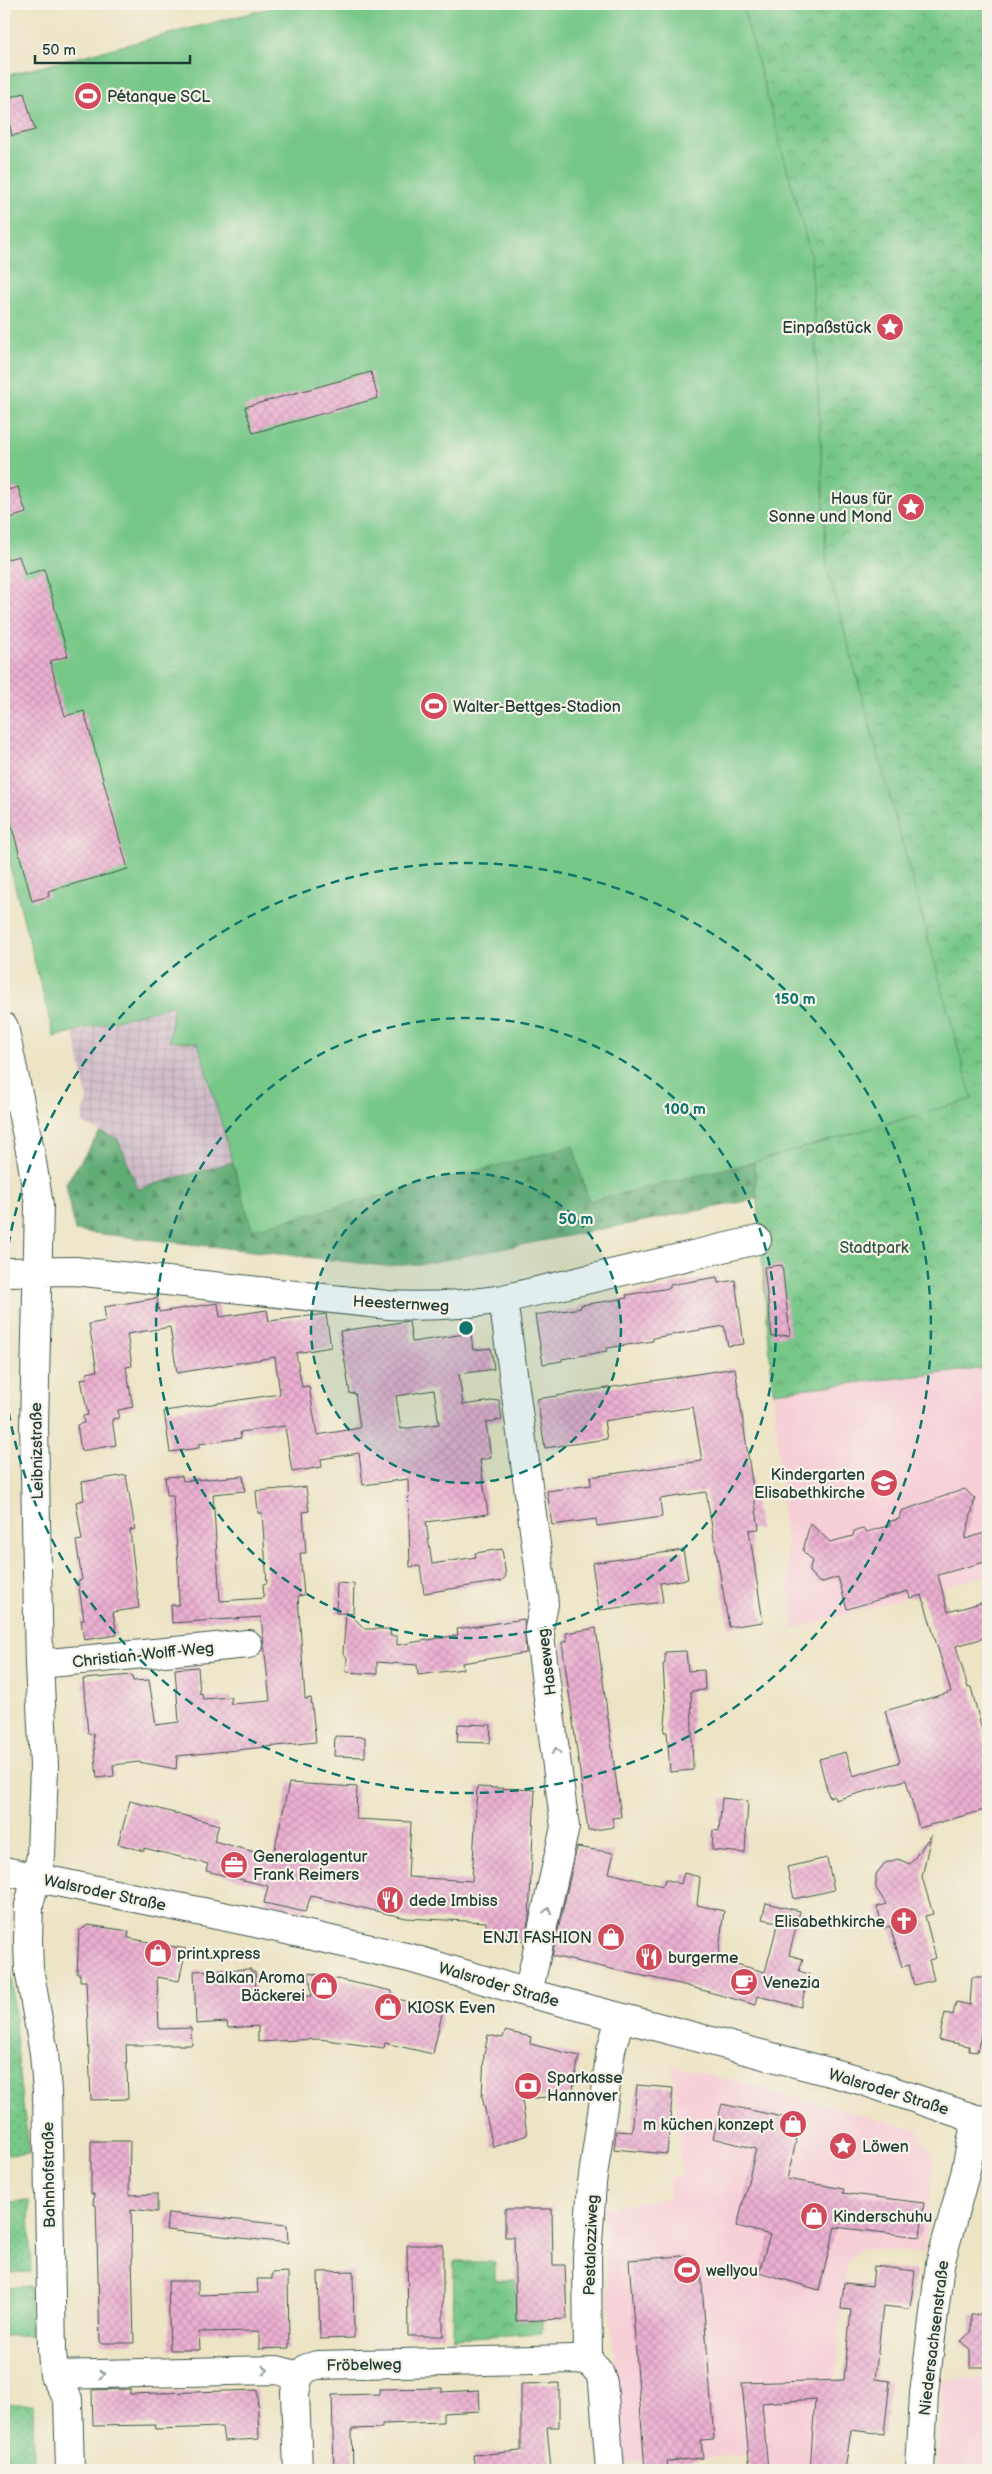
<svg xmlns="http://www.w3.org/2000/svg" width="992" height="2474" viewBox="0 0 992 2474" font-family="'Balsamiq Sans',sans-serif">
<defs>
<pattern id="industrial-grid" width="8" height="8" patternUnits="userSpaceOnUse" patternTransform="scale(1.25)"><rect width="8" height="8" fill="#d1bdc9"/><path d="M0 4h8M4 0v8" fill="none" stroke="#b3a3ad"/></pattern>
<pattern id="grass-dots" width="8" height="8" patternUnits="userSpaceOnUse" patternTransform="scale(1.25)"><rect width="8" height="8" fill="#77c788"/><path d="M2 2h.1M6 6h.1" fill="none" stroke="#61a370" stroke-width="1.8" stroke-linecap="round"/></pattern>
<pattern id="forest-firs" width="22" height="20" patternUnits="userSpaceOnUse" patternTransform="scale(1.25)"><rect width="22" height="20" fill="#61ac74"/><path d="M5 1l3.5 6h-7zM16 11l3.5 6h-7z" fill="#4f8d60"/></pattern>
<pattern id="park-crowns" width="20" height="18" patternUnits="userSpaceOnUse" patternTransform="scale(1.25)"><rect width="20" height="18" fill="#77c788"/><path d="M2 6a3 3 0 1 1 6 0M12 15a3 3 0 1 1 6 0" fill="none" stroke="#61a370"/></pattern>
<pattern id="building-cross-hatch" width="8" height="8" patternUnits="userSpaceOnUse" patternTransform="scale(1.25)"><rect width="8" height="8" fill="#ebafd0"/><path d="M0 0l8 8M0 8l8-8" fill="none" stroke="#c997b3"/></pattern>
</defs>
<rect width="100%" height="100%" fill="#f7f3e8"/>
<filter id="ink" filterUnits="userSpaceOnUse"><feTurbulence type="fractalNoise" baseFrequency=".02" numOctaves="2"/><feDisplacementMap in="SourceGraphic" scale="10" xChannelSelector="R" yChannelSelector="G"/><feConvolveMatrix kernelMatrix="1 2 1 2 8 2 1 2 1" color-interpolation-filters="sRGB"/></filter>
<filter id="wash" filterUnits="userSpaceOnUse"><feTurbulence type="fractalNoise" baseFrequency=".0096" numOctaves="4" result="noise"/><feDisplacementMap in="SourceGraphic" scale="20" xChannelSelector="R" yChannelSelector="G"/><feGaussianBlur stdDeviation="1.12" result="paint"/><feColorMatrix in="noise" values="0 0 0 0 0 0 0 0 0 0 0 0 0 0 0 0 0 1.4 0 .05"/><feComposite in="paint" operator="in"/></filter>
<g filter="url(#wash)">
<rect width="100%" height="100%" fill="#ece4c4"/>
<path fill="#f6cfd7" d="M4,1194L11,1255L4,1256Z
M988,1368V1575L793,1629L773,1392Z
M673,2065L918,2130L934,2160L924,2253L860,2248L848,2260L841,2309L829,2470H750L748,2455L622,2463L602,2208L670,2198L669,2177L682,2176Z
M943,2379H988V2470H938Z"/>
<path fill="url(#industrial-grid)" d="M174,1004L169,1041L198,1043L232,1162L138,1189L118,1139L82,1123L87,1098L74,1033Z"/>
<path fill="url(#grass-dots)" stroke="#4b825e" d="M4,1969H11L20,2084L30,2154L4,2155Z
M29,2201L31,2272L4,2273V2202Z
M30,2286L31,2335L4,2336V2287Z
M4,2404H33L34,2470H4Z"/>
<path fill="url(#forest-firs)" stroke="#407454" d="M100,1132L118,1139L138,1189L232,1162L252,1228L573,1146L589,1201L754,1162L757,1199L423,1264L385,1266L75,1231L66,1183Z"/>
<path fill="url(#park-crowns)" stroke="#4b825e" d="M742,4H988V1368L773,1392L754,1162L972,1099L827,568L811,257Z
M454,2262H495V2280H515L516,2320H542V2333L453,2338Z"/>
<path fill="#77c788" stroke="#4b825e" d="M286,4H742L811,257L827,568L972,1099L754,1162L589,1201L573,1146L252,1229L198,1043L169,1041L174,1005L54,1037L4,844V76Z"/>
<g id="blocks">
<path fill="url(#building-cross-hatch)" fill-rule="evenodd" d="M24,93L35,130L12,136L4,99Z
M371,372L378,398L253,433L245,407Z
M18,487L26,513L4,520V491Z
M19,556L25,575L44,569L68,656L50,661L65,716L84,711L128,869L48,891L49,896L32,901L4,797V560Z
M782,1265L790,1335L772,1337L764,1267Z
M717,1277L718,1283L735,1280L744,1344L728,1346L724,1326L653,1338V1341L607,1348V1351L562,1359V1361L543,1364L535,1315L581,1308V1305L627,1298L626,1295L670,1288V1285Z
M157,1298L159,1312L218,1303L220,1317L267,1310L269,1321L326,1314L331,1347L296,1353L302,1387L309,1386L317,1435L360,1428L355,1393L350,1394L340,1331L409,1321L412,1342L471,1333L473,1350L491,1348L494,1369L459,1374L463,1405L499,1400L502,1420L486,1422L491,1458L480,1460L488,1514L426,1522L432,1564L476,1557L475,1553L502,1549L506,1576L502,1581L424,1593L420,1566L410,1567L408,1479L363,1485L359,1453L321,1459L322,1467L292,1472L285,1426L240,1432L241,1438L199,1444V1448L170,1452L164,1411L280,1394L275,1357L177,1373L170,1327L127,1334L132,1366L126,1367L133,1407L118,1410L119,1418L112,1419L116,1445L81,1451L77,1425L84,1423L83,1416L88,1415L81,1379L88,1378L87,1373L97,1371L89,1324L106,1321L104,1307ZM434,1390L439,1424L401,1429L396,1396Z
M735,1368L759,1529L749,1530L763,1622L729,1627L706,1492L660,1499L662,1517L597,1526L596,1519L552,1525L547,1491L591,1485L590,1477L702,1461L693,1407L604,1421L607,1439L545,1448L537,1399Z
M126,1475L135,1529L130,1530L139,1608L113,1612L117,1635L84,1640L81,1620H84L78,1581L82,1580L76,1541L82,1540L76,1502L84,1500L82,1482Z
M182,1476L183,1481L243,1476L245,1491L213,1494L220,1601L264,1598L263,1584L267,1583L262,1513H258L256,1491L306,1487L309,1511L303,1512L306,1553H300L304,1595L298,1596L305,1699L311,1698L316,1742L177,1756L176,1769L139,1762L113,1765L114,1776L97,1778L93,1733L88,1734L83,1679L132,1675L133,1681L149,1680L156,1725L179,1722L175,1669L198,1667L200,1694L202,1693L203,1699L231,1697V1704L270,1701L261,1617L172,1623L171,1605H179L178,1564L173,1495H167L165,1477Z
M965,1489L975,1499L965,1539L988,1532V1561L938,1575L948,1612L988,1601V1637L956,1646L968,1688L971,1687L988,1754V1809L919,1828L906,1780L835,1800L834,1796L829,1797L819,1759L846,1752L853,1776L900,1762L885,1711L951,1692L922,1595L910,1598L908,1591L847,1609L838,1577L820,1583L809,1572L812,1560L803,1551L810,1523L830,1542L853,1536L854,1531L864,1529L867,1532L890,1525L891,1521L899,1519L901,1511Z
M683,1550L688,1579L660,1583L663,1602L599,1610L592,1563Z
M337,1583L354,1584L353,1614L349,1613L365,1629H391L390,1636H397V1645L458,1635L457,1629L524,1619L526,1653L462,1663L463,1669L418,1675L417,1665L377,1662V1674L346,1672L347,1657L343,1653L346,1613H336Z
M596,1628L621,1817L612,1818L614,1827L588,1831L562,1642L567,1641L566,1633Z
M686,1651L688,1671L704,1670L705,1690L691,1691L693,1770L670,1772L667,1732H664L666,1714L663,1664H665V1652Z
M458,1724L491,1725L490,1743L457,1742Z
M335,1736L365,1737V1757L334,1756Z
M289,1783L357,1787L356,1819L411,1822L408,1877L472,1881L477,1787L535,1790L529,1918L524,1941L486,1933V1922L406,1918L311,1896L305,1912L264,1903L268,1886L206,1871L208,1864L144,1848V1851L118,1844L130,1801L219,1825L214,1841L273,1857Z
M722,1798L748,1801L745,1853L712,1850L713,1830L719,1831Z
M931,1835L922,1877L933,1914L925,1916L936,1958L929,1960L934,1980L914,1985L909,1965L902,1967L890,1926L883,1928L877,1907L886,1904L876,1888V1874L885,1863L898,1859L910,1864Z
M577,1847L614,1853L609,1873L663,1886L665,1879L681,1884L684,1873L700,1877L697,1905L724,1911L718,1957L729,1959V1962L765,1972L778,1922L762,1919L766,1903L800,1911L789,1955L803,1959L799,1971L809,1974L801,2007L758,1996L756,2005L680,1984L552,1956Z
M827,1858L834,1890L794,1899L787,1867Z
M88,1925L129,1931L128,1938L186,1949L179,1981L157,1977L159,2029L191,2028L192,2045H126L128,2099L91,2100L86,1981H80V1974H77L79,1931Z
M251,1969V1972H255L256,1999L312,1996L309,1973L392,1991V1998L443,2009L433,2054L385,2043L384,2048L319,2039L258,2042V2026L228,2028L227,2022L196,2024L194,1971Z
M972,1977H988V2006L977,2052L969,2051V2046L939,2040L945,2013L953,2015L956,2002L970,2005Z
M505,2031L531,2037L530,2044L579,2056L572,2095L522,2099L527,2135L493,2147L482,2096L484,2054L488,2035L503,2038Z
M637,2085L673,2088L667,2154L614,2149L616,2131L632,2132Z
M722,2104L801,2121L787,2179L844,2189L843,2193L924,2203L920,2237L835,2227L819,2290L759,2272L770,2235L737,2226L756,2149L713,2138Z
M91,2141H130L129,2195L157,2194V2212L131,2209L134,2343H100L96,2205H93L94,2194H91Z
M505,2209H552L553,2265H565L567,2319L516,2321L514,2237H505Z
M168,2213L287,2225L288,2243L166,2230Z
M407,2245H443V2336H408Z
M682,2256L695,2272H701L714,2439L701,2440L703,2458L667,2461L668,2470H645L629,2260Z
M874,2266L915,2271L910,2309L883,2306L875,2379L890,2381L884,2434L851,2430L845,2470H810L815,2399L762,2403L768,2470H750L742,2383L844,2380L851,2310L841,2309L844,2283L872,2286Z
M353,2271L354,2338L320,2339L318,2272Z
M288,2272L289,2348L259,2349V2331L199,2332L200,2350H170L168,2281H198V2295L258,2293L257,2279H272V2273Z
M971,2315H988V2367H970V2351L961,2341L971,2332Z
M559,2383V2427H547L551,2470H475L473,2455L521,2451V2384Z
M442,2388V2392L479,2390L480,2411L443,2413V2422L382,2424V2428L352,2429L353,2470H334L332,2395L379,2394V2389Z
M130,2389V2394L257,2390L259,2439L224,2441L222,2427L156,2429L155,2425L93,2426L92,2390Z"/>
</g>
</g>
<g filter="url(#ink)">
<use href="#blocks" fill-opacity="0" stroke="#3e564a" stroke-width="1"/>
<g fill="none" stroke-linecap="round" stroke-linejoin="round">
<g stroke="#3e564a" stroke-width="30">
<path id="minor" d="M4,1027L30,1150L39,1205L34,1426L39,1664L44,1766L41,1856L29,1905L28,1941L29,1969L44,2053L47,2091L52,2351L54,2375L68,2399L70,2470
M4,1272L75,1271L388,1305C427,1307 464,1305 503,1299L757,1240
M503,1299L544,1604L539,1629L565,1827L528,1993
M39,1664L248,1644
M4,1871L251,1922L410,1958L528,1993L860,2080L976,2119L988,2120
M54,2375L277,2370L299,2376
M299,2376L307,2368L317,2365L573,2359L588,2360
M298,2470L295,2393L299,2376
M610,2470L603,2383L599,2372L588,2360L587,2258L592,2183L611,2050L620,2018
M920,2470L924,2394L940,2264L965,2174L976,2119"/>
</g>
<use href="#minor" stroke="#fff" stroke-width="28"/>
</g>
<defs><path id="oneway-chevron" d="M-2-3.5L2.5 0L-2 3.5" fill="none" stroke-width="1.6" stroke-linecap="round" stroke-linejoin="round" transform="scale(1.25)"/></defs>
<g stroke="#8f9e9a">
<use href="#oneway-chevron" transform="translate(556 1751) rotate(-97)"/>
<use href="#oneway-chevron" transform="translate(548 1911) rotate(-78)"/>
<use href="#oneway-chevron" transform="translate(265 2370) rotate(-1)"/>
<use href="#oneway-chevron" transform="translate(102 2374) rotate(-1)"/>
</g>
</g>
<circle cx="466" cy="1328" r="155" fill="#0f766e" fill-opacity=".12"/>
<g fill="none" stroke="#0f766e" stroke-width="2.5" stroke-dasharray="9 6">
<circle cx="466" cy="1328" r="155"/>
<circle cx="466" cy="1328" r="310"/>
<path d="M4 1275A465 465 0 1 1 4 1381"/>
</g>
<defs>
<g id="stadium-disc" transform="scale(1.4375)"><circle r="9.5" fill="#d1495b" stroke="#f7f3e8"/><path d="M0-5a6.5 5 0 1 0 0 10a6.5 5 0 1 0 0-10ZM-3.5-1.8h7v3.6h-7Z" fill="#fff"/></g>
<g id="sight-disc" transform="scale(1.4375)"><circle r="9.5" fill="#d1495b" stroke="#f7f3e8"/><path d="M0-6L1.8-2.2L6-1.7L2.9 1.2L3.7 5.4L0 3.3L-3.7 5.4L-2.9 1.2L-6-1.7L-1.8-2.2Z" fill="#fff"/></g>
<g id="school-disc" transform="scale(1.4375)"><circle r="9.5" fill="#d1495b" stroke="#f7f3e8"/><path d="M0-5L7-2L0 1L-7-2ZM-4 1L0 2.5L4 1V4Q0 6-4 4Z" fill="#fff"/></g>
<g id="office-disc" transform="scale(1.4375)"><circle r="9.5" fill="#d1495b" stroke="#f7f3e8"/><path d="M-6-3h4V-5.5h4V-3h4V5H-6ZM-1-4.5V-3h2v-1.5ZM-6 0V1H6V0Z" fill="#fff"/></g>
<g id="restaurant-disc" transform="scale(1.4375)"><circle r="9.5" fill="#d1495b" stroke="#f7f3e8"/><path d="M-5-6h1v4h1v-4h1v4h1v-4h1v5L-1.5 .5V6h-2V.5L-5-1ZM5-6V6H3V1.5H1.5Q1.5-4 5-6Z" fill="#fff"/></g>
<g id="church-disc" transform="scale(1.4375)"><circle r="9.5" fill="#d1495b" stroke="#f7f3e8"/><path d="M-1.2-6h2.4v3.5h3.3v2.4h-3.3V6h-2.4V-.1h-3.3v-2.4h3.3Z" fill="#fff"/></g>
<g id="shop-disc" transform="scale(1.4375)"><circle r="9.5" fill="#d1495b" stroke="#f7f3e8"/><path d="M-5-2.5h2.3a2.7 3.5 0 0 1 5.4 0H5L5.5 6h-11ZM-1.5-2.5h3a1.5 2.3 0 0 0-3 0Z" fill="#fff"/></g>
<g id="cafe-disc" transform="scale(1.4375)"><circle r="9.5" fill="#d1495b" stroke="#f7f3e8"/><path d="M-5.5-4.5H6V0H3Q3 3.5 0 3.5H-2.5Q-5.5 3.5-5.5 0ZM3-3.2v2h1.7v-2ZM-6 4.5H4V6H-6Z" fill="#fff"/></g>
<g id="bank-disc" transform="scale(1.4375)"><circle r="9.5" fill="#d1495b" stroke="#f7f3e8"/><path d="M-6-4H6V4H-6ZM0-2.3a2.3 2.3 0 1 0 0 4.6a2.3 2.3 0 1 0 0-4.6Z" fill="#fff"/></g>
</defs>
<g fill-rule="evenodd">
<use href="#stadium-disc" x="88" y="96"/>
<use href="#sight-disc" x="890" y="327"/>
<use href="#sight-disc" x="911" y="507"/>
<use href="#stadium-disc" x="434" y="706"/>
<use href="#school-disc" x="884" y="1483"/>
<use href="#office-disc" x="234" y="1865"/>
<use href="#restaurant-disc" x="390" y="1900"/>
<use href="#church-disc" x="904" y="1921"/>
<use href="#shop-disc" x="611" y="1937"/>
<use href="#shop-disc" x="158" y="1953"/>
<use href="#restaurant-disc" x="649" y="1957"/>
<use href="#cafe-disc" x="744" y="1982"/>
<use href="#shop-disc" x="324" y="1986"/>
<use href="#shop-disc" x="388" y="2007"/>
<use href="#bank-disc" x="528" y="2086"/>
<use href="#shop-disc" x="793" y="2124"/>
<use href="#sight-disc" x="843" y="2146"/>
<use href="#shop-disc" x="814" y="2216"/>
<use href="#stadium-disc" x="687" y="2270"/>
</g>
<g text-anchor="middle" stroke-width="4.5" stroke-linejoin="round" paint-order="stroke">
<g font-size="16" fill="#1f3d34" stroke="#f7f3e8" text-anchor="start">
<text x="107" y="102">Pétanque SCL</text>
<text x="871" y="333" text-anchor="end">Einpaßstück</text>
<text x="892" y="504" text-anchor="end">Haus für<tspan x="892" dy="18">Sonne und Mond</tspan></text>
<text x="453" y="712">Walter-Bettges-Stadion</text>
<text x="865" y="1480" text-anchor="end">Kindergarten<tspan x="865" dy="18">Elisabethkirche</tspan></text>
<text x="253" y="1862">Generalagentur<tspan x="253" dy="18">Frank Reimers</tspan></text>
<text x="409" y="1906">dede Imbiss</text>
<text x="885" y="1927" text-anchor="end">Elisabethkirche</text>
<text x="592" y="1943" text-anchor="end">ENJI FASHION</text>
<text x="177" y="1959">print.xpress</text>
<text x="668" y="1963">burgerme</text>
<text x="305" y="1983" text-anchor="end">Balkan Aroma<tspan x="305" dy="18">Bäckerei</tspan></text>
<text x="763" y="1988">Venezia</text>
<text x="407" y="2013">KIOSK Even</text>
<text x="547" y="2083">Sparkasse<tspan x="547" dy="18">Hannover</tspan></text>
<text x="774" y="2130" text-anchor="end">m küchen konzept</text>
<text x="862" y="2152">Löwen</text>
<text x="833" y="2222">Kinderschuhu</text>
<text x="706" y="2276">wellyou</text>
</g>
<g font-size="16" fill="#315945" stroke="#f7f3e8">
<text x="874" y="1253">Stadtpark</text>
</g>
<g font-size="16" fill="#1f3d34" stroke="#f7f3e8">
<text transform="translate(401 1303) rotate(3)" y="6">Heesternweg</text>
<text transform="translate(36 1451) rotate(-91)" y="6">Leibnizstraße</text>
<text transform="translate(143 1654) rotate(-6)" y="6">Christian-Wolff-Weg</text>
<text transform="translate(546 1662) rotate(-97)" y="6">Haseweg</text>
<text transform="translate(105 1892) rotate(12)" y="6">Walsroder Straße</text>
<text transform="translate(499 1984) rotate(16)" y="6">Walsroder Straße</text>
<text transform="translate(889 2091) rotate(17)" y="6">Walsroder Straße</text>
<text transform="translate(48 2175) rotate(-91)" y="6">Bahnhofstraße</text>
<text transform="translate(590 2245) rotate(-88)" y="6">Pestalozziweg</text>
<text transform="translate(933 2338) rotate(-83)" y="6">Niedersachsenstraße</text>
<text transform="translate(364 2364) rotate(-1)" y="6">Fröbelweg</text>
</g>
</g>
<circle cx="466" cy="1328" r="8" fill="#0f766e" stroke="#f7f3e8" stroke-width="2.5"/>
<g font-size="15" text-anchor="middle" font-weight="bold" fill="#0f766e" stroke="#f7f3e8" stroke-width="4.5" stroke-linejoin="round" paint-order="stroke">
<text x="795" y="1004">150 m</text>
<text x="685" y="1114">100 m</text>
<text x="576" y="1224">50 m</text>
</g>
<rect width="992" height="2474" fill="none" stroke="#f7f3e8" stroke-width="20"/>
<path d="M35 55v8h155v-8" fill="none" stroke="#1f3d34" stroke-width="2.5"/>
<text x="42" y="55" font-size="15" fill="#1f3d34" stroke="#f7f3e8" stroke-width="4" paint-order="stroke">50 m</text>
</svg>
